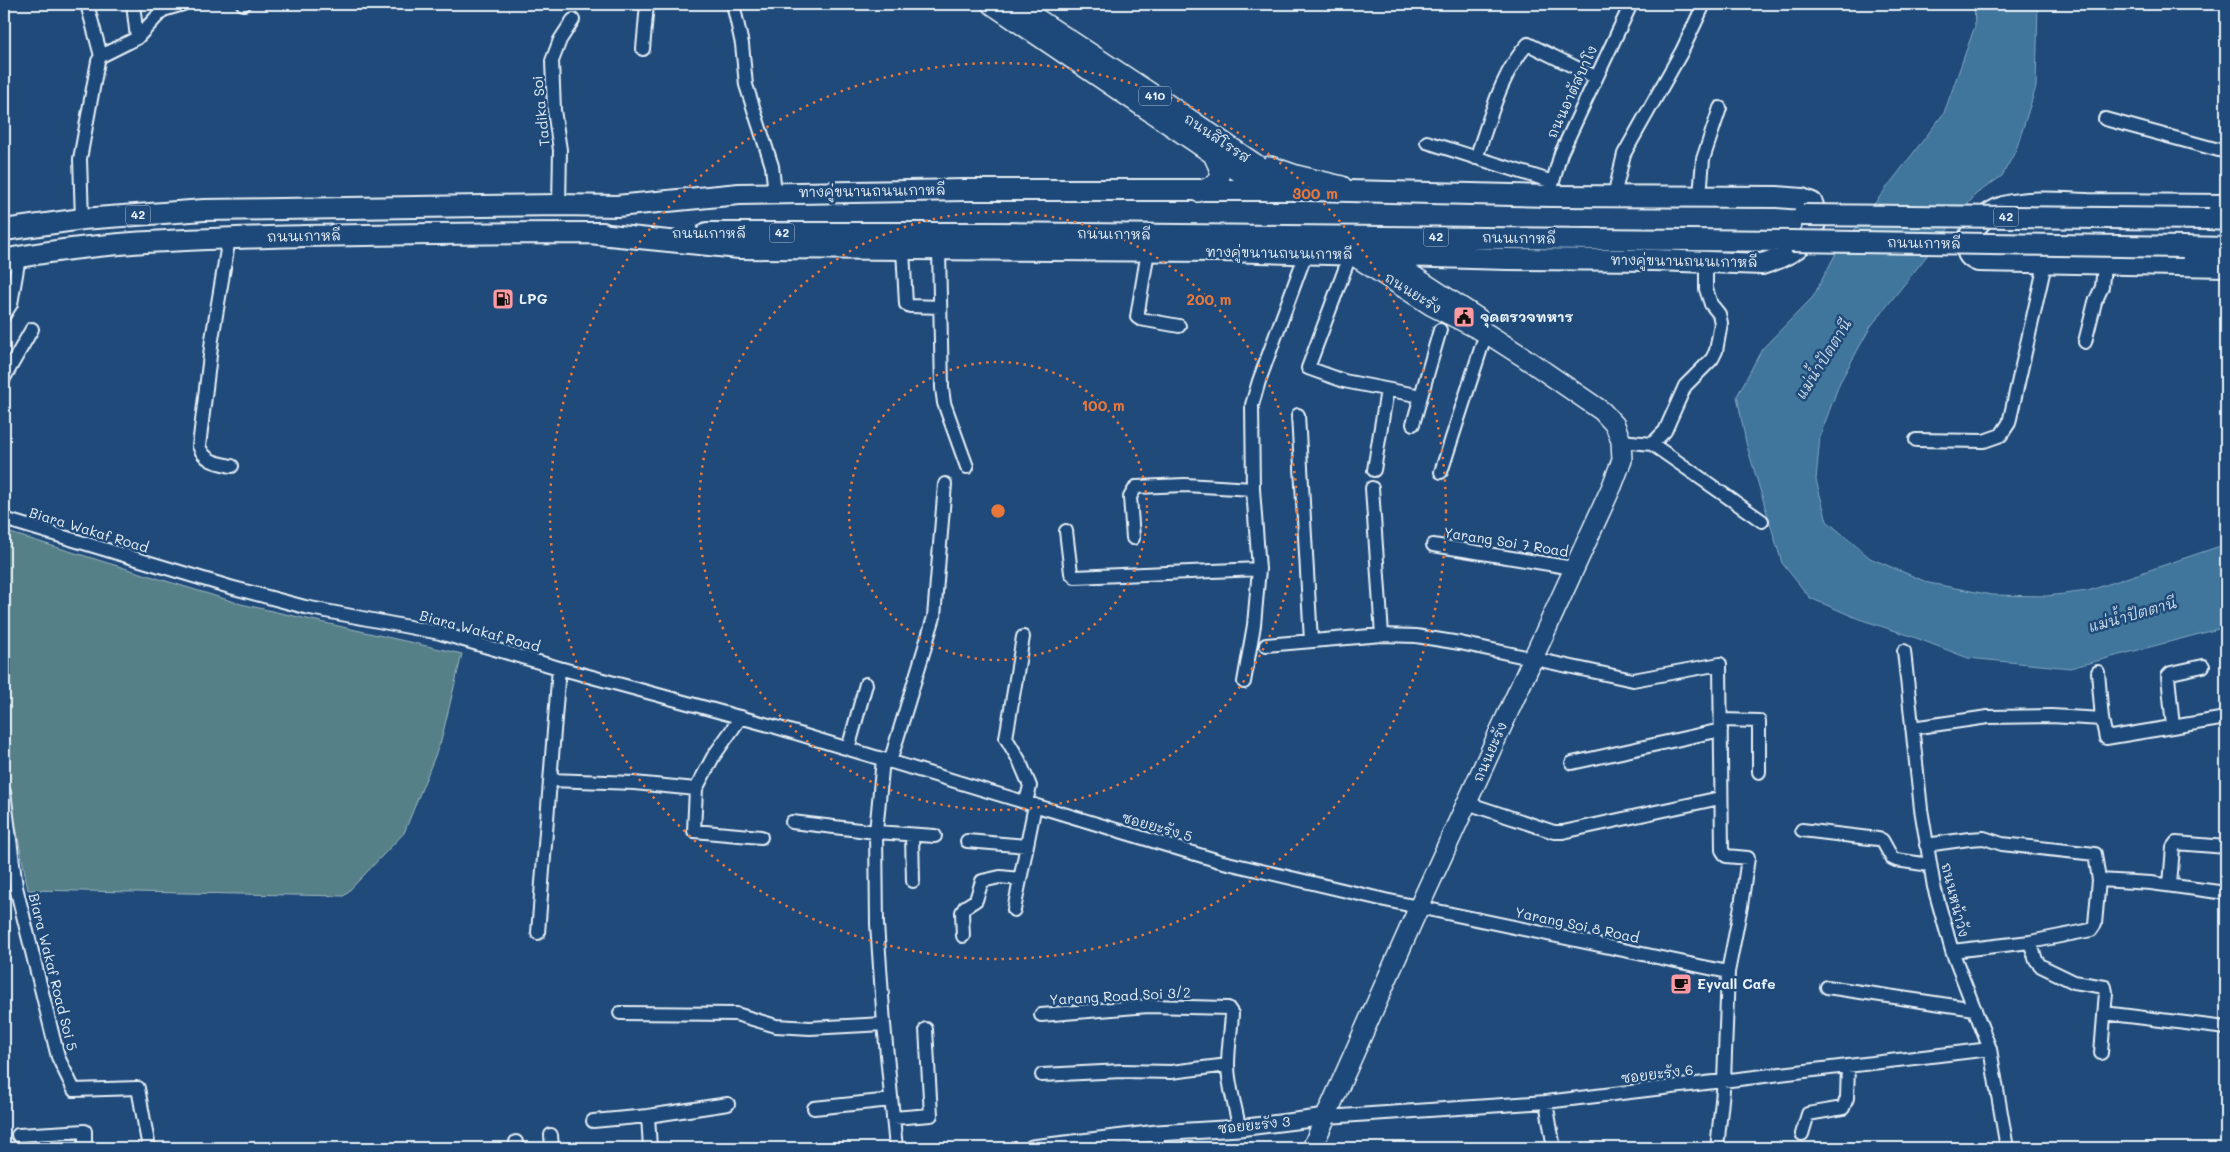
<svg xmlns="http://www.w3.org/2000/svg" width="2230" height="1152" viewBox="0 0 2230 1152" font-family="Mali,'Playpen Sans Thai',sans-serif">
<rect width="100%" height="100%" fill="#1f4a7a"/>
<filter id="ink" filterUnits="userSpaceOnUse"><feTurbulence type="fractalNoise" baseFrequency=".02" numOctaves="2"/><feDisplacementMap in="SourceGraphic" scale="10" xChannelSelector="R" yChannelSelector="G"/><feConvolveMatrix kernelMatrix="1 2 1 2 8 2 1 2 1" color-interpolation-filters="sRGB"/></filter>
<g filter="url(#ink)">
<path fill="#568087" stroke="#9fb8c0" d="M4,531L241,604L462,654L441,741L404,833L344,896L28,890L4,764Z"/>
<path fill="#40769c" stroke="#83a7c1" d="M1974,4H2038L2036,87L2016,150L2002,176L1976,194L1871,326L1840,382L1820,436L1816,480L1827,521L1870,558L1929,583L1992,595L2047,596L2088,591L2226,544V627L2070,668L1968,658L1911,636L1859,619L1810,598L1782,563L1746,443L1737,396L1762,349L1813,297L1835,255L1944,113L1975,26Z"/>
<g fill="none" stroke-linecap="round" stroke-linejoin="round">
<g stroke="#e8f1f8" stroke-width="16">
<path id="minor" d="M87,4L101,56
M133,4L137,38
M243,4H244
M733,4L742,44L746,85L772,166L775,193
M643,49L647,4
M2105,119L2226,152
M1427,142L1553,182
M1476,158C1489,122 1501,72 1528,44L1595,77
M1549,196L1561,153L1631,4
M1614,196L1624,154L1682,51L1704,4
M1700,196L1703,159L1720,108
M559,205L560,150L554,110L552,61L560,40L573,20
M82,219L80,159L98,61L101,56L137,38L163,10L183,4
M229,238L212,339L199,446C205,462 217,463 232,466
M903,250L906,304L910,306L940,307
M939,251L942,388L944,403L967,467
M1148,251L1137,317L1140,319L1179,326
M1348,261L1308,368L1344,381L1421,396
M4,315L11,304L19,257
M2085,342L2095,302L2102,287L2104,265
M4,378L32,329
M1298,415L1311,641
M1413,424L1440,330
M1916,440L1984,441L2001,435L2009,423L2045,264
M1621,441L1652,444L1762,521
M1652,444L1665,431L1685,386L1712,359L1716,351L1721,323L1719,314L1711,304L1706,289V262
M1374,470L1387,390
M1441,472L1486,333
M1372,488L1382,635
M4,519L230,587L305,607L440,633L559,668L776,727L1219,861L1385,900L1728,972
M1066,531L1071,573L1075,577L1259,569
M1133,538L1130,497L1136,487L1185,485L1253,489
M1433,545L1573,568
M1023,637L1006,738L1019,760L1030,786L1026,802
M1266,645L1382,635L1416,636L1460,643L1633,680L1720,664L1722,850L1726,856L1748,858L1741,906L1728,972L1724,1081L1717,1148
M1904,651L1921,809L1934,887L1952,951L1990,1049L2007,1148
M2098,672L2102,719L2106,738L2226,718
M1244,682L1254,625L1259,569L1253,489L1252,405L1259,381L1306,253
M741,717L713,757L696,789L694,831L761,837
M1722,720L1759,721V772
M2173,727L2168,676L2171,673L2203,666
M1912,728L1988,717L2051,716L2102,719
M848,749L866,684
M883,759L876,832L877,924L884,1024L896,1148
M890,762L934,617L945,484
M1572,763L1721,730
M550,780L634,783L696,789
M4,792L16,887L58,1057L74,1090L138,1088L149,1148
M1467,803L1554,832H1563L1720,798
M792,822L876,832L935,836
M1802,830L1878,839L1882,840L1892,858L1896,860L1930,865
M912,835L913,881
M967,841L1026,846
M1926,845L1969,839L1984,838L2002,844L2095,854L2099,880
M2170,885L2173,847L2176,843L2226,847
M1014,910L1035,805
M538,933L559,668
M963,936L962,912L965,907L976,900L982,881L1000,877L1020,879
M2030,942L2036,960L2041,966L2074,982L2105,987L2106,992L2101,1053
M1952,951L2030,942L2091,930L2095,924L2099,880L2151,883L2226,893
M1827,987L1975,1009
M620,1013L736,1014L776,1026L810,1028L884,1024
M2104,1013L2226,1028
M1041,1015L1148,1006L1228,1008L1232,1014C1231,1031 1228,1048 1228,1065C1228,1087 1236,1106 1239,1128
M1042,1075L1122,1071L1171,1072L1228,1065
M1546,1102L1554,1148
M814,1108L891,1100
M648,1116L650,1148
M1327,1117L1546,1102L1990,1049
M893,1118L931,1115L926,1029
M593,1121L648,1116L728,1104
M1157,1133L1158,1148
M1802,1134L1808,1114L1843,1108L1847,1098L1848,1066
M18,1135L85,1131V1148
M551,1135L552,1148
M516,1142V1148"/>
</g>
<g stroke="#e8f1f8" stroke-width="19">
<path id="tertiary" d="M1032,1148L1157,1133L1239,1128L1327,1117"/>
</g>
<g stroke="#e8f1f8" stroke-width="22">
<path id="primary" d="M991,4L1267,191
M1015,4L1166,103L1294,190
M1270,166L1296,175L1342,186
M1198,192C1224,181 1225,179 1212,153
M1380,254L1478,318
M1312,1148L1419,907L1612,486L1622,460L1621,441L1615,425L1602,411L1522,356L1486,333L1432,306L1351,254"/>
</g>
<g stroke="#e8f1f8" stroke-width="24">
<path id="trunk" d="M2226,205C2180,205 2134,204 2088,204C2061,203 2030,200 2003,207C1989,211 1969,229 1967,244C1966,253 1970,258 1978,261L2226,266
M2209,219L2226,220
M4,230L82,219L204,210L559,205L617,206L739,194L965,190H1308L1549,196L1777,197L1802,199L1812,203C1827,237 1788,256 1762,264L1655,260L1507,259L1221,251L739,248L589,233
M707,233H987L1791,241
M2183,247L2226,248
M4,260C102,240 204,239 305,236C404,234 503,233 603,233"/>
</g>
<use href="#minor" stroke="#1f4a7a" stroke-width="12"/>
<use href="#tertiary" stroke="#1f4a7a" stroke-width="15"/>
<use href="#primary" stroke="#1f4a7a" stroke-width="19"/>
<use href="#trunk" stroke="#1f4a7a" stroke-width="20"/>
<g stroke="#e8f1f8" stroke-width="24" stroke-linecap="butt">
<path id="trunk-bridge" d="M1803,215L2209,219
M1791,241L2183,247"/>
</g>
<use href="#trunk-bridge" stroke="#1f4a7a" stroke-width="20"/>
</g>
</g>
<g fill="none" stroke="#e8773b" stroke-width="2.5" stroke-dasharray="2.5 5">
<circle cx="998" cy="511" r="149"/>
<circle cx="998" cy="511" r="299"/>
<circle cx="998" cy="511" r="448"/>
</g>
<defs>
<g id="fuel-square" transform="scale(1.125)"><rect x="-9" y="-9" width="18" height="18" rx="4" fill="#ff9aa2" stroke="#1f4a7a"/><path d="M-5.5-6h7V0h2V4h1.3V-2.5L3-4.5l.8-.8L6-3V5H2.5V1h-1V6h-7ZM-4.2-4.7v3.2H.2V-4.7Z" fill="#111"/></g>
<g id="civic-square" transform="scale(1.125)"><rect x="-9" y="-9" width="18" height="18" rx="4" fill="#ff9aa2" stroke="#1f4a7a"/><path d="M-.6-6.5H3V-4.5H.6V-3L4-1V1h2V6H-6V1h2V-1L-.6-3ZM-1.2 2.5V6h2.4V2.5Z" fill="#111"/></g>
<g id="cafe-square" transform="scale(1.125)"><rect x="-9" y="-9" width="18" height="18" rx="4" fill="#ff9aa2" stroke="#1f4a7a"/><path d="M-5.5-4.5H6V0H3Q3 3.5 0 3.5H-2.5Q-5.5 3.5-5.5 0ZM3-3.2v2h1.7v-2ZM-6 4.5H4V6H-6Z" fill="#111"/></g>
</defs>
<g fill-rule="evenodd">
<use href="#fuel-square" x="503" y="299"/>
<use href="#civic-square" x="1464" y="317"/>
<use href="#cafe-square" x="1681" y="984"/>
</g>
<g text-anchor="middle" stroke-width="5" stroke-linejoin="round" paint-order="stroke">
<g fill="#1f4a7a" stroke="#acbfd2" stroke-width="1">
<rect x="1139" y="86.5" width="32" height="19" rx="4"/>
<rect x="125.5" y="205.5" width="25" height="19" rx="4"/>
<rect x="1993.5" y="207.5" width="25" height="19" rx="4"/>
<rect x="769.5" y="223.5" width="25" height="19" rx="4"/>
<rect x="1423.5" y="227.5" width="25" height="19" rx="4"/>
</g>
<g font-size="12" font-weight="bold" fill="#e8f1f8">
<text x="1155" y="100">410</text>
<text x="138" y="219">42</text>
<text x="2006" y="221">42</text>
<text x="782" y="237">42</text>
<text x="1436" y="241">42</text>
</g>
<g font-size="14" fill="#e8f1f8" stroke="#1f4a7a">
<text transform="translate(1572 92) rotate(-65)" y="5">ถนนอาตัสบาโง</text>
<text transform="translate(541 111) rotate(-96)" y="5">Tadika Soi</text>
<text transform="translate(1217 138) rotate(34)" y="5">ถนนสิโรรส</text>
<text transform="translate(872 191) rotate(-1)" y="5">ทางคู่ขนานถนนเกาหลี</text>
<text x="709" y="238">ถนนเกาหลี</text>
<text transform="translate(1114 234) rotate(1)" y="5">ถนนเกาหลี</text>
<text transform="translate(304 236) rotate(-1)" y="5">ถนนเกาหลี</text>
<text transform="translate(1519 238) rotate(1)" y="5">ถนนเกาหลี</text>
<text transform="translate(1924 243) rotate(1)" y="5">ถนนเกาหลี</text>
<text transform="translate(1279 253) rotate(1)" y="5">ทางคู่ขนานถนนเกาหลี</text>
<text transform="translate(1684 261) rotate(1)" y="5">ทางคู่ขนานถนนเกาหลี</text>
<text transform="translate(1413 293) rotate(32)" y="5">ถนนยะรัง</text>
<text transform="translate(89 530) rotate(17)" y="5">Biara Wakaf Road</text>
<text transform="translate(1506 542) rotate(9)" y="5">Yarang Soi 7 Road</text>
<text transform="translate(480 631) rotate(15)" y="5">Biara Wakaf Road</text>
<text transform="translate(1490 752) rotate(-66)" y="5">ถนนยะรัง</text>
<text transform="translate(1157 827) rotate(16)" y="5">ซอยยะรัง 5</text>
<text transform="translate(1955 900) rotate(76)" y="5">ถนนหน้าวัง</text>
<text transform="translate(1577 925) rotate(12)" y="5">Yarang Soi 8 Road</text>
<text transform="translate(53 972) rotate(76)" y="5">Biara Wakaf Road Soi 5</text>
<text transform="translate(1120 996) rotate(-3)" y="5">Yarang Road Soi 3/2</text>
<text transform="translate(1657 1074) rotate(-7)" y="5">ซอยยะรัง 6</text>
<text transform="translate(1254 1125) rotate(-6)" y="5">ซอยยะรัง 3</text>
</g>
<g font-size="14" font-weight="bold" fill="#e8f1f8" stroke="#1f4a7a" text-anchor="start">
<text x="519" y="304">LPG</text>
<text x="1480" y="322">จุดตรวจทหาร</text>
<text x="1697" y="989">Eyvall Cafe</text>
</g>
<g font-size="15" font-style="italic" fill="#cfdfea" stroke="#1f4a7a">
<text transform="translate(1824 359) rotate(-58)" y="5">แม่น้ำปัตตานี</text>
<text transform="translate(2133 615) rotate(-16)" y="5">แม่น้ำปัตตานี</text>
</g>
</g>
<circle cx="998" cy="511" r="8" fill="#e8773b" stroke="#1f4a7a" stroke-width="2.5"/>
<g font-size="15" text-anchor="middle" font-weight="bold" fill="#e8773b" stroke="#1f4a7a" stroke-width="5" stroke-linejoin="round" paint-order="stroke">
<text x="1315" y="199">300 m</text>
<text x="1209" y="305">200 m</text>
<text x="1103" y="411">100 m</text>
</g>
<rect width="2230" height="1152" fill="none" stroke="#1f4a7a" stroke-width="20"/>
<rect x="10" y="10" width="2210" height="1132" fill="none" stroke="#e8f1f8" stroke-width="2" filter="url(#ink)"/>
</svg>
